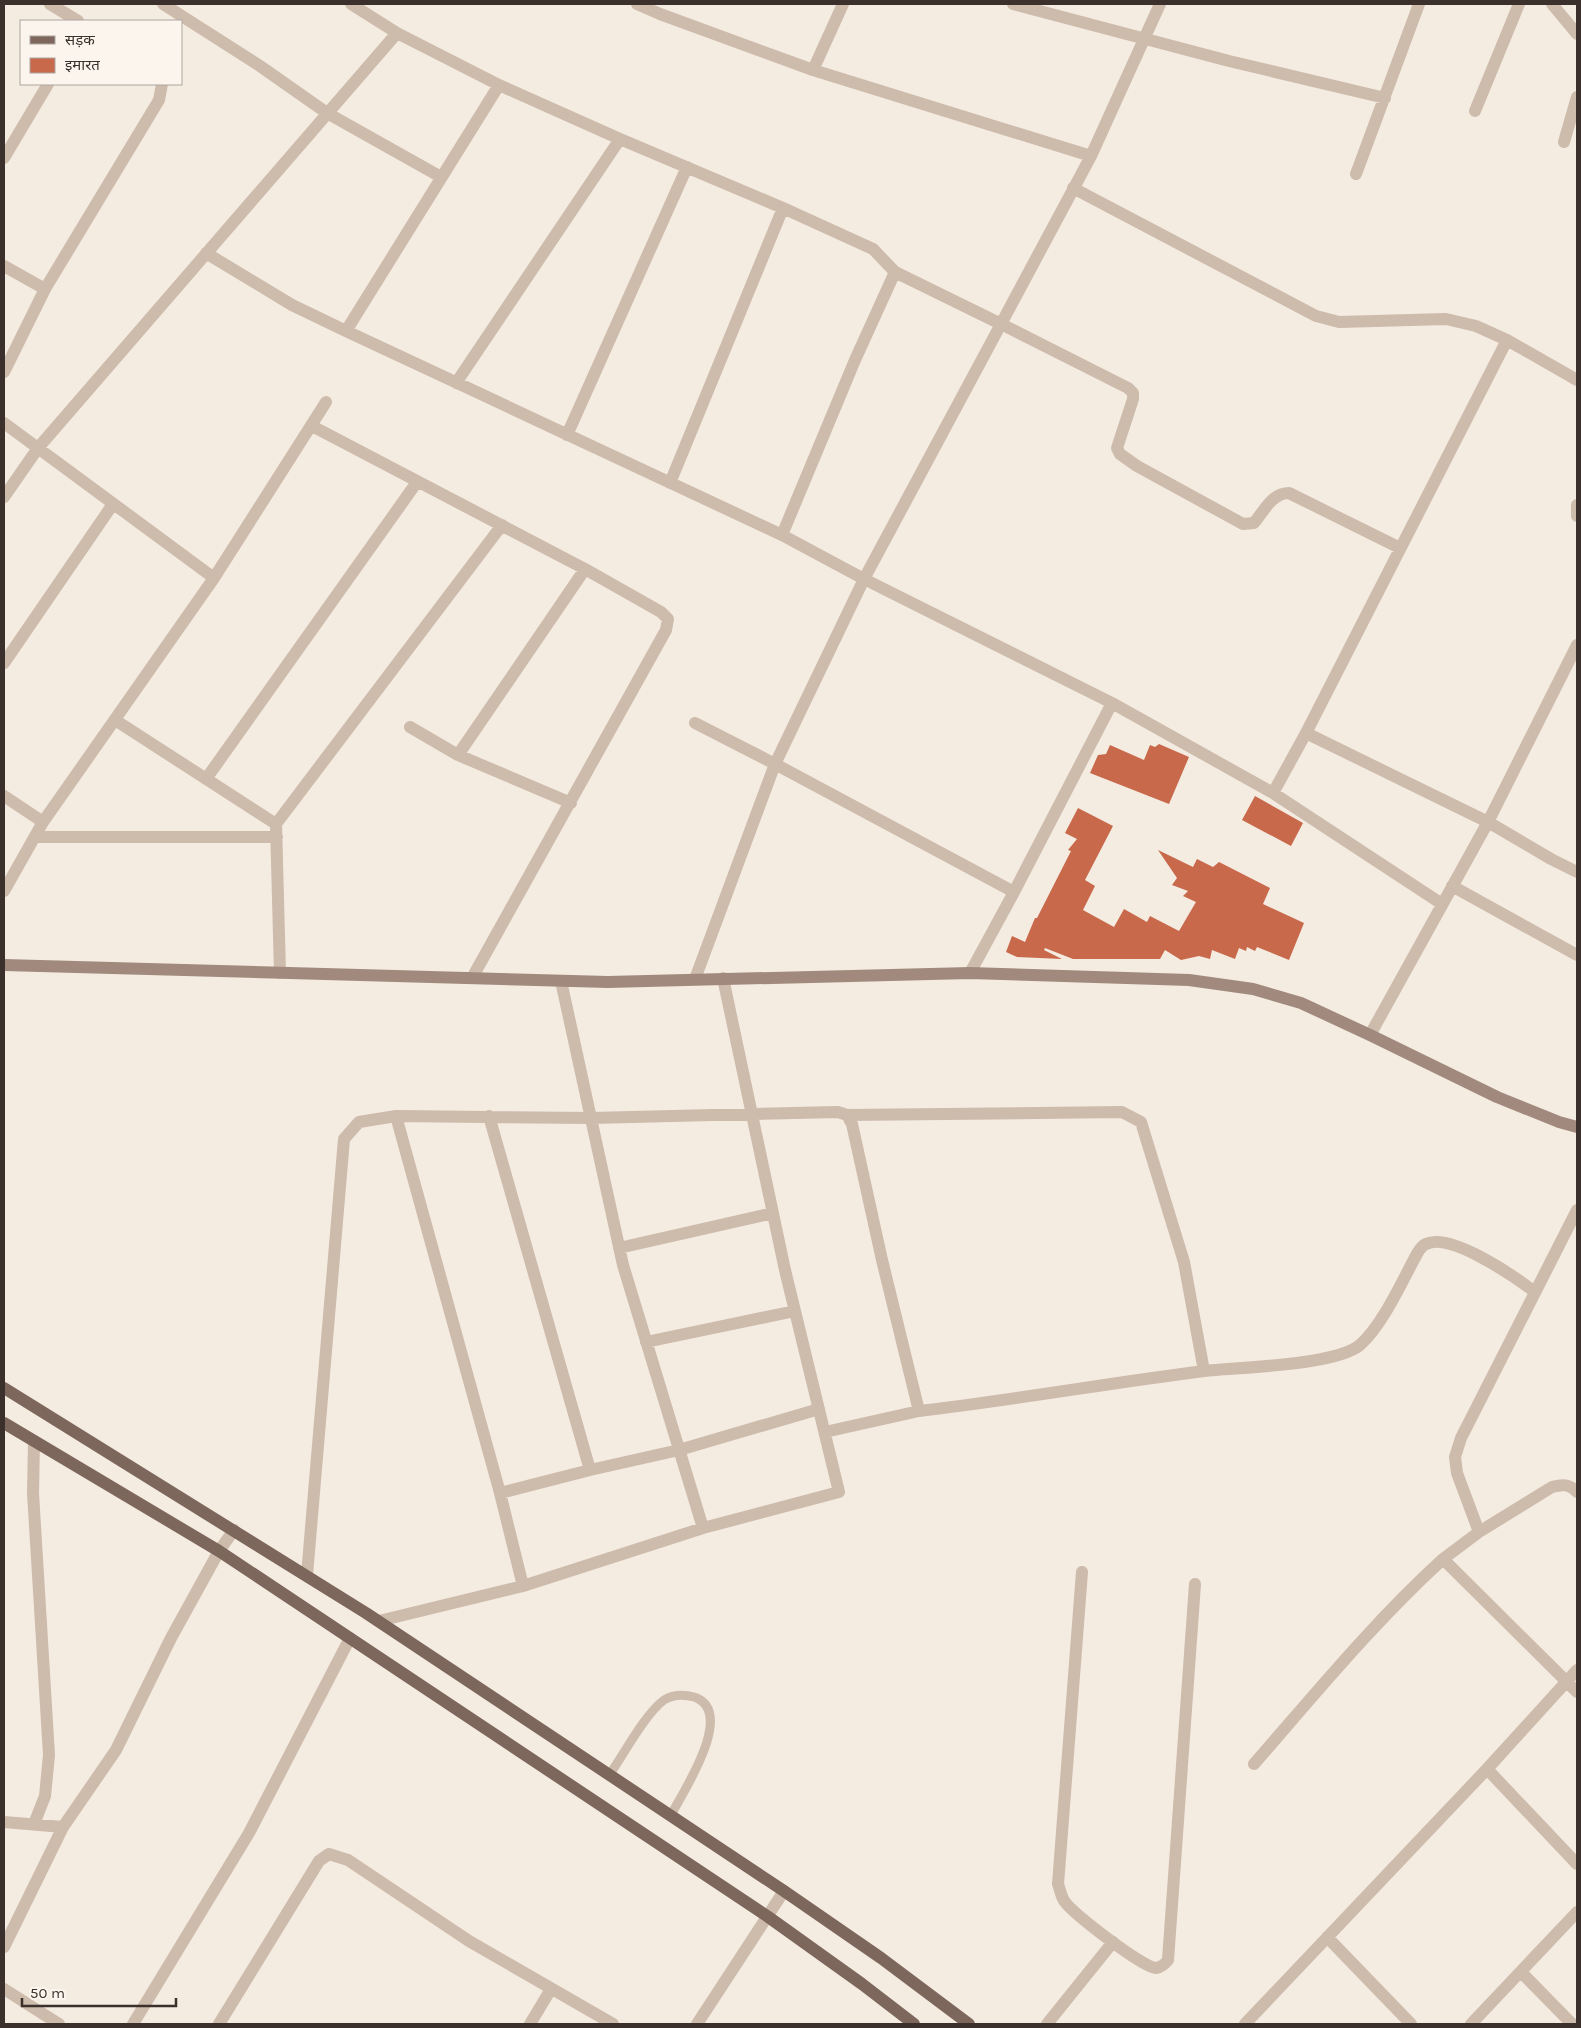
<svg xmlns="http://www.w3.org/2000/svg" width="1581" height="2028" viewBox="0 0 1581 2028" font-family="Karla,'Noto Sans Devanagari',sans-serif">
<rect width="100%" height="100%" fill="#f4ebe1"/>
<path fill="#c8694b" d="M1159,744L1189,757L1169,804L1090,773L1098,755L1106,754L1110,745L1144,760L1150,745L1155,747Z
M1255,796L1303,823L1291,846L1242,820Z
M1078,808L1113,826L1085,880L1095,886L1083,910L1114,927L1124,909L1147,922L1150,916L1179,931L1196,902L1183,896L1188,891L1172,885L1177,878L1158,850L1193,867L1197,859L1213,867L1219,862L1270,888L1263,904L1304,923L1289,960L1257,947L1255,951L1247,947L1246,951L1239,948L1235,959L1212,950L1210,959L1199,956L1181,960L1165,950L1160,959H1073L1045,948L1044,950L1062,959L1017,957L1006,952L1012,936L1025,942L1035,918H1037L1071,851L1068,850L1077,839L1065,833Z"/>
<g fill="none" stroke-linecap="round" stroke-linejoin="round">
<path stroke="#cdbbac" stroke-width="9" d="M610,1774C624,1754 645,1714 664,1700C674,1694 683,1694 694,1697C737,1711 683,1792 671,1815"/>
<path stroke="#cdbbac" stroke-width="12" d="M50,4L78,21
M163,4L260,66L327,113L441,177
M1013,4L1229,61L1385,98
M1552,4L1577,34
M397,33L499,85L620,139L783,208L873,249L895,272L1001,324L1091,156L813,70L660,14L637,4
M813,70L843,4
M499,85L346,331L782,535
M1475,111L1519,4
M1564,142L1577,97
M1091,156L1160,4
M4,158L48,84
M1356,174L1419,4
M1073,188L1316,316L1339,322L1446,319L1476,326L1507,340L1577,380
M206,253L292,305L346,331
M4,266L45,289
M895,272L855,360L782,535L864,579L1112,703L1014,892L970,973
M4,372L45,289L159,100L162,84
M456,383L620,139
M4,423L214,578L43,822
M312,426L585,569L661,612L668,619L666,630L472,978
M567,435L687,167
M670,483L783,208
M4,497L38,448L397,33L351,4
M1577,505V516
M214,578L326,402
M4,663L113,504
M1112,703L1273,793L1442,904
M115,720L276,824L280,973
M695,723L775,764L864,579L1001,324L1128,388L1133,393V399L1117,448L1120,454L1137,466L1243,524L1254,523C1264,511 1272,493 1289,493L1400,548
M410,727L458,755L571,803
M1306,733L1488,822L1551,859L1577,872
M458,755L585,569
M206,779L417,482
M1273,793L1306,733L1507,340
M4,796L43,822L4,891
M276,824L502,525
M35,837H277
M1452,886L1577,955
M695,979L775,764L1014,892
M1370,1035L1488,822L1577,645
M847,1115L1122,1112L1141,1122L1184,1262L1204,1371
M396,1116L500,1493L523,1586
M489,1116L590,1470
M1577,1210L1461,1438L1455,1457L1457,1473L1479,1532L1443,1559L1577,1692
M619,1248L773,1213
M646,1342L795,1311
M919,1411C1014,1400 1109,1383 1204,1371C1239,1367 1334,1366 1360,1345C1383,1325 1403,1279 1418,1252C1420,1249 1423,1245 1426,1244C1451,1232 1515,1277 1535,1292
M500,1493L590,1470L679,1450L819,1409
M703,1528L839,1492L785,1270L723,978
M1479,1532L1552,1487C1563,1484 1569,1484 1577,1492
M1082,1572L1058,1884C1060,1889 1061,1897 1065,1902C1074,1914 1143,1968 1156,1968C1162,1967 1165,1964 1168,1960L1195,1584
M307,1575L344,1139L359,1122L396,1116L591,1118L838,1112L847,1115L852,1124L882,1260L919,1411L825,1432
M379,1621L523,1586L703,1528L623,1265L561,981
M1254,1764C1315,1694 1374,1622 1443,1559
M1487,1769L1577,1864
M4,1822L63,1827
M34,1824L45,1796L49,1755L33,1493L34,1441
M1327,1937L1411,2024
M4,1947L63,1827L116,1750L171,1638L219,1551L234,1530
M1521,1972L1572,2024
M4,1989L59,2024
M133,2024L249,1833L350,1638
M219,2024L319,1861L329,1854L348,1860L469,1941L613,2024
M530,2024L551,1989
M697,2024L784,1891
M1047,2024L1113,1942
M1245,2024L1487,1769L1577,1670
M1471,2024L1577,1912"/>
<path stroke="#a18a7d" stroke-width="12" d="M4,965L608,982L970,973L1189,980L1253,989L1301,1003L1370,1035L1497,1097L1559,1122L1577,1127"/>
<path stroke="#7d675c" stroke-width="12" d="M4,1388L366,1613L784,1891L881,1958L969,2024
M4,1423L219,1551L767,1916L862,1984L914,2024"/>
</g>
<rect width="1581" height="2028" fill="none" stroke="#3b302b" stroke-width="10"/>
<rect x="20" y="20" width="162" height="65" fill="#fbf5ee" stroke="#aea6a0"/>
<rect x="30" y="36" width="25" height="8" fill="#7d675c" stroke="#aea6a0"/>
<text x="65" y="45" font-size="15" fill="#3b302b">सड़क</text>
<rect x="30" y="58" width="25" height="15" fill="#c8694b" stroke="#aea6a0"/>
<text x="65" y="70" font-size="15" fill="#3b302b">इमारत</text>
<path d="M22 1998v8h154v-8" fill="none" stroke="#3b302b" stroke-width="2.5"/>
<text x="30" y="1998" font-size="15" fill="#3b302b" stroke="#fbf5ee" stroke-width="4" paint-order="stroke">50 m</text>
</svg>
